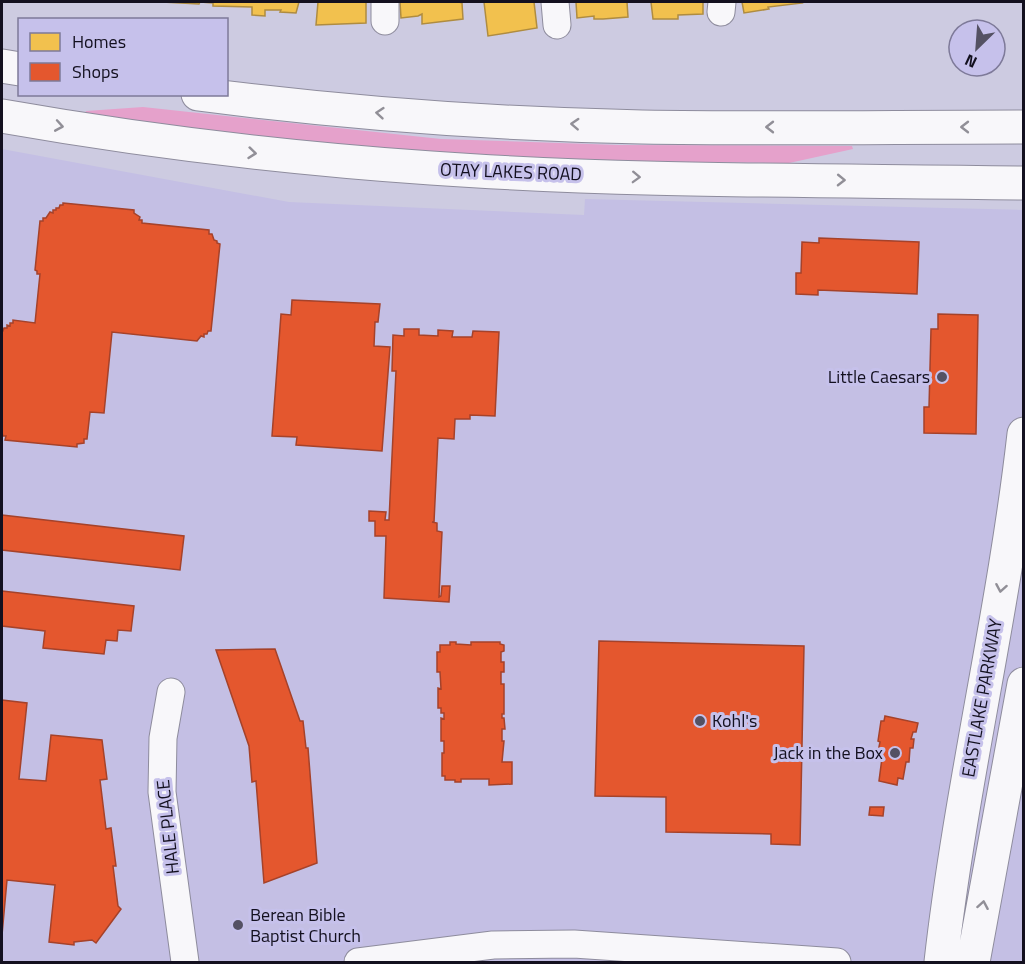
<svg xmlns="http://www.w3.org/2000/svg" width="1025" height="964" viewBox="0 0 1025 964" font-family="'Titillium Web',sans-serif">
<rect width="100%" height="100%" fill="#cdcbe1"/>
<path fill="#c4bfe4" d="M2,149L289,202L584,215L585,199L1023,210V962H2Z"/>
<path fill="#e5a1cb" d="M143,107L441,139L618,145L852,146L853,149L789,163L614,161L439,153L260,137L85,114L86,111Z"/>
<path fill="#f2c14e" stroke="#af8c40" stroke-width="1.5" d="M162,2H299L296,13L280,12L281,10H265V16L252,15V7L213,6V3L200,2L199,4Z
M318,2H366V23L316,25Z
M400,2H459L462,3L463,19L422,24V14L418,16L401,18Z
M484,2H534L537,28L488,36Z
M576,2H627L628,17L603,19H594V16L577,18Z
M651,2H703V14L678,15V19H653Z
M742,2H801L802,3L768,7L769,9L744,13Z"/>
<path fill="#e4572e" stroke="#a5422a" stroke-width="1.5" d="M63,203L134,210V213L140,217L139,220H142V223L209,230V234H212L214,240L217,241V243L220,244L211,331H208L207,334H204V337L201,336L197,341L112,332L104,413L90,412L87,439H84V443L77,444V447L5,440L6,436H3L2,433V331H3L4,328H7V325L10,326V323H13V320L35,323L40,274H37V271L35,270L40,221H43V218H46L50,212L53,213V210H56V208H59L60,205H63Z
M819,238L919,242L917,294L818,290V295L796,294V273H801L802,242L819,243Z
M292,300L380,304L378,322H375L374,346L390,347L382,451L296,445L297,437L272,436L281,314L291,315Z
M938,314L978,315L976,434L924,433V407H929L931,329H938Z
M404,329H419V335L438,336V330L453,331L452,337H472L473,331L499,332L495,416L470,415V419H455L454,439L438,438L434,522H432L437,523V531L442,532L439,597L441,596L442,586H450L449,602L384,598L386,536H375V521H369V511L386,512L385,520H389L396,371H392L393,335L404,336Z
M2,515L184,536L180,570L2,550Z
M2,591L134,606L131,631L118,630L117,641L106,640L104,654L43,648L45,631L2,626Z
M599,641L804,646L800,845L771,844V834L666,832V797L595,796Z
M450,642H456V644L471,645V642H500V644L504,645V651L501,652V662H504V672H501V684H504V714H502V718H504L505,729H502V741H504L502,762H512V784L489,785V779H461V782H455V780H445V776H442V753H444V741H441V718L444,719V713H441V708H438V688L441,689L440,672H437V652H440V645H450Z
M275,649L300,721H303L306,748H308L317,863L264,883L256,781L252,782L249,746L216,650Z
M2,700L27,703L19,779L46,781L51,735L102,740L107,779L100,780L106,829L111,828L116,866H113L118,906L121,909L96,943L92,940L74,942V945L49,942L55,885L7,880L2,935Z
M885,716L918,723L916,732H913L911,739H914L913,748H910L909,762H906L903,779L898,778L897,785L879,781L882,758L877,757L880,742L878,741L881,721H884Z
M870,807H884L883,816L869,815Z"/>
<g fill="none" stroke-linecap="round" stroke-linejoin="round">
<g stroke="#8e8c9d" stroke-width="29">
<path id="minor" d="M385,2V21
M555,2L557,25
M721,12L722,2
M171,692L163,738L162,792L185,962
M358,962L493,945L574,944L837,962"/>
</g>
<g stroke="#8e8c9d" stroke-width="35">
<path id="major" d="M2,66L20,69
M198,94C345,113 494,124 642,127C769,129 896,127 1024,127
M2,116C144,141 287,158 431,168C628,182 826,180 1024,183
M941,962C961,785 1004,611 1024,434
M973,962L1024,684"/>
</g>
<use href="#minor" stroke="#f8f7fa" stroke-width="27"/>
<use href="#major" stroke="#f8f7fa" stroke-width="33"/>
</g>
<defs><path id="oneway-chevron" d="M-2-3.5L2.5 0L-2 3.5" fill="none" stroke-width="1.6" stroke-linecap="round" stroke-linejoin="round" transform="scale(1.5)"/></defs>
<g stroke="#918f97">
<use href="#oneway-chevron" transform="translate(380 113) rotate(-175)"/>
<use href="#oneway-chevron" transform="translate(575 124) rotate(-177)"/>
<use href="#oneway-chevron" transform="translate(59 126) rotate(10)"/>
<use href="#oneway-chevron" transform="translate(770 127) rotate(-180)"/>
<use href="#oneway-chevron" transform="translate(965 127) rotate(-180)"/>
<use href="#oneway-chevron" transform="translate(252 153) rotate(6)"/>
<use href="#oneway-chevron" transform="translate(636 177) rotate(2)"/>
<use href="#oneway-chevron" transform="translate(841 180) rotate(1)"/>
<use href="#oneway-chevron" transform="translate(1001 588) rotate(100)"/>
<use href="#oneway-chevron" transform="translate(983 905) rotate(-80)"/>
</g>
<g fill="#545163" stroke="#c6c1eb" stroke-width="2">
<circle cx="942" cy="377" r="6"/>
<circle cx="700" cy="721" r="6"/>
<circle cx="895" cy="753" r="6"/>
<circle cx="238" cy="925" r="6"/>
</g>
<g text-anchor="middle" stroke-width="6" stroke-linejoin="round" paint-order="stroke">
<g font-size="18" fill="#13101f" stroke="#c6c1eb">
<text transform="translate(511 172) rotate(2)" y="6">OTAY LAKES ROAD</text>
<text transform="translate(982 698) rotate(-80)" y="6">EASTLAKE PARKWAY</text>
<text transform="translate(168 827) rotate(-96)" y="6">HALE PLACE</text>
</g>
<g font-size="18" fill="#13101f" stroke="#c6c1eb" text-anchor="end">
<text x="930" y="383">Little Caesars</text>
<text x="712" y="727" text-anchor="start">Kohl's</text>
<text x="883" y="759">Jack in the Box</text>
<text x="250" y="921" text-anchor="start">Berean Bible<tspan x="250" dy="21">Baptist Church</tspan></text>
</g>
</g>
<rect width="1025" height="964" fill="none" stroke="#13101f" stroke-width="6"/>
<rect x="18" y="18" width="210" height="78" fill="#c6c1eb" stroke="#7e7a99" stroke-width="1.5"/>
<rect x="30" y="33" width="30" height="18" fill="#f2c14e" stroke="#7e7a99" stroke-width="1.5"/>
<text x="72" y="48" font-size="18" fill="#13101f">Homes</text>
<rect x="30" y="63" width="30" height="18" fill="#e4572e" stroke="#7e7a99" stroke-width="1.5"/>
<text x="72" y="78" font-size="18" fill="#13101f">Shops</text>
<g transform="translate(977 48) rotate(205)"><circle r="28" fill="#c6c1eb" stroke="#7e7a99" stroke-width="1.5"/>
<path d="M0-4.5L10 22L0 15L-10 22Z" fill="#545163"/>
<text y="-9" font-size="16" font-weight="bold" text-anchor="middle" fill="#13101f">N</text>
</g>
</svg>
